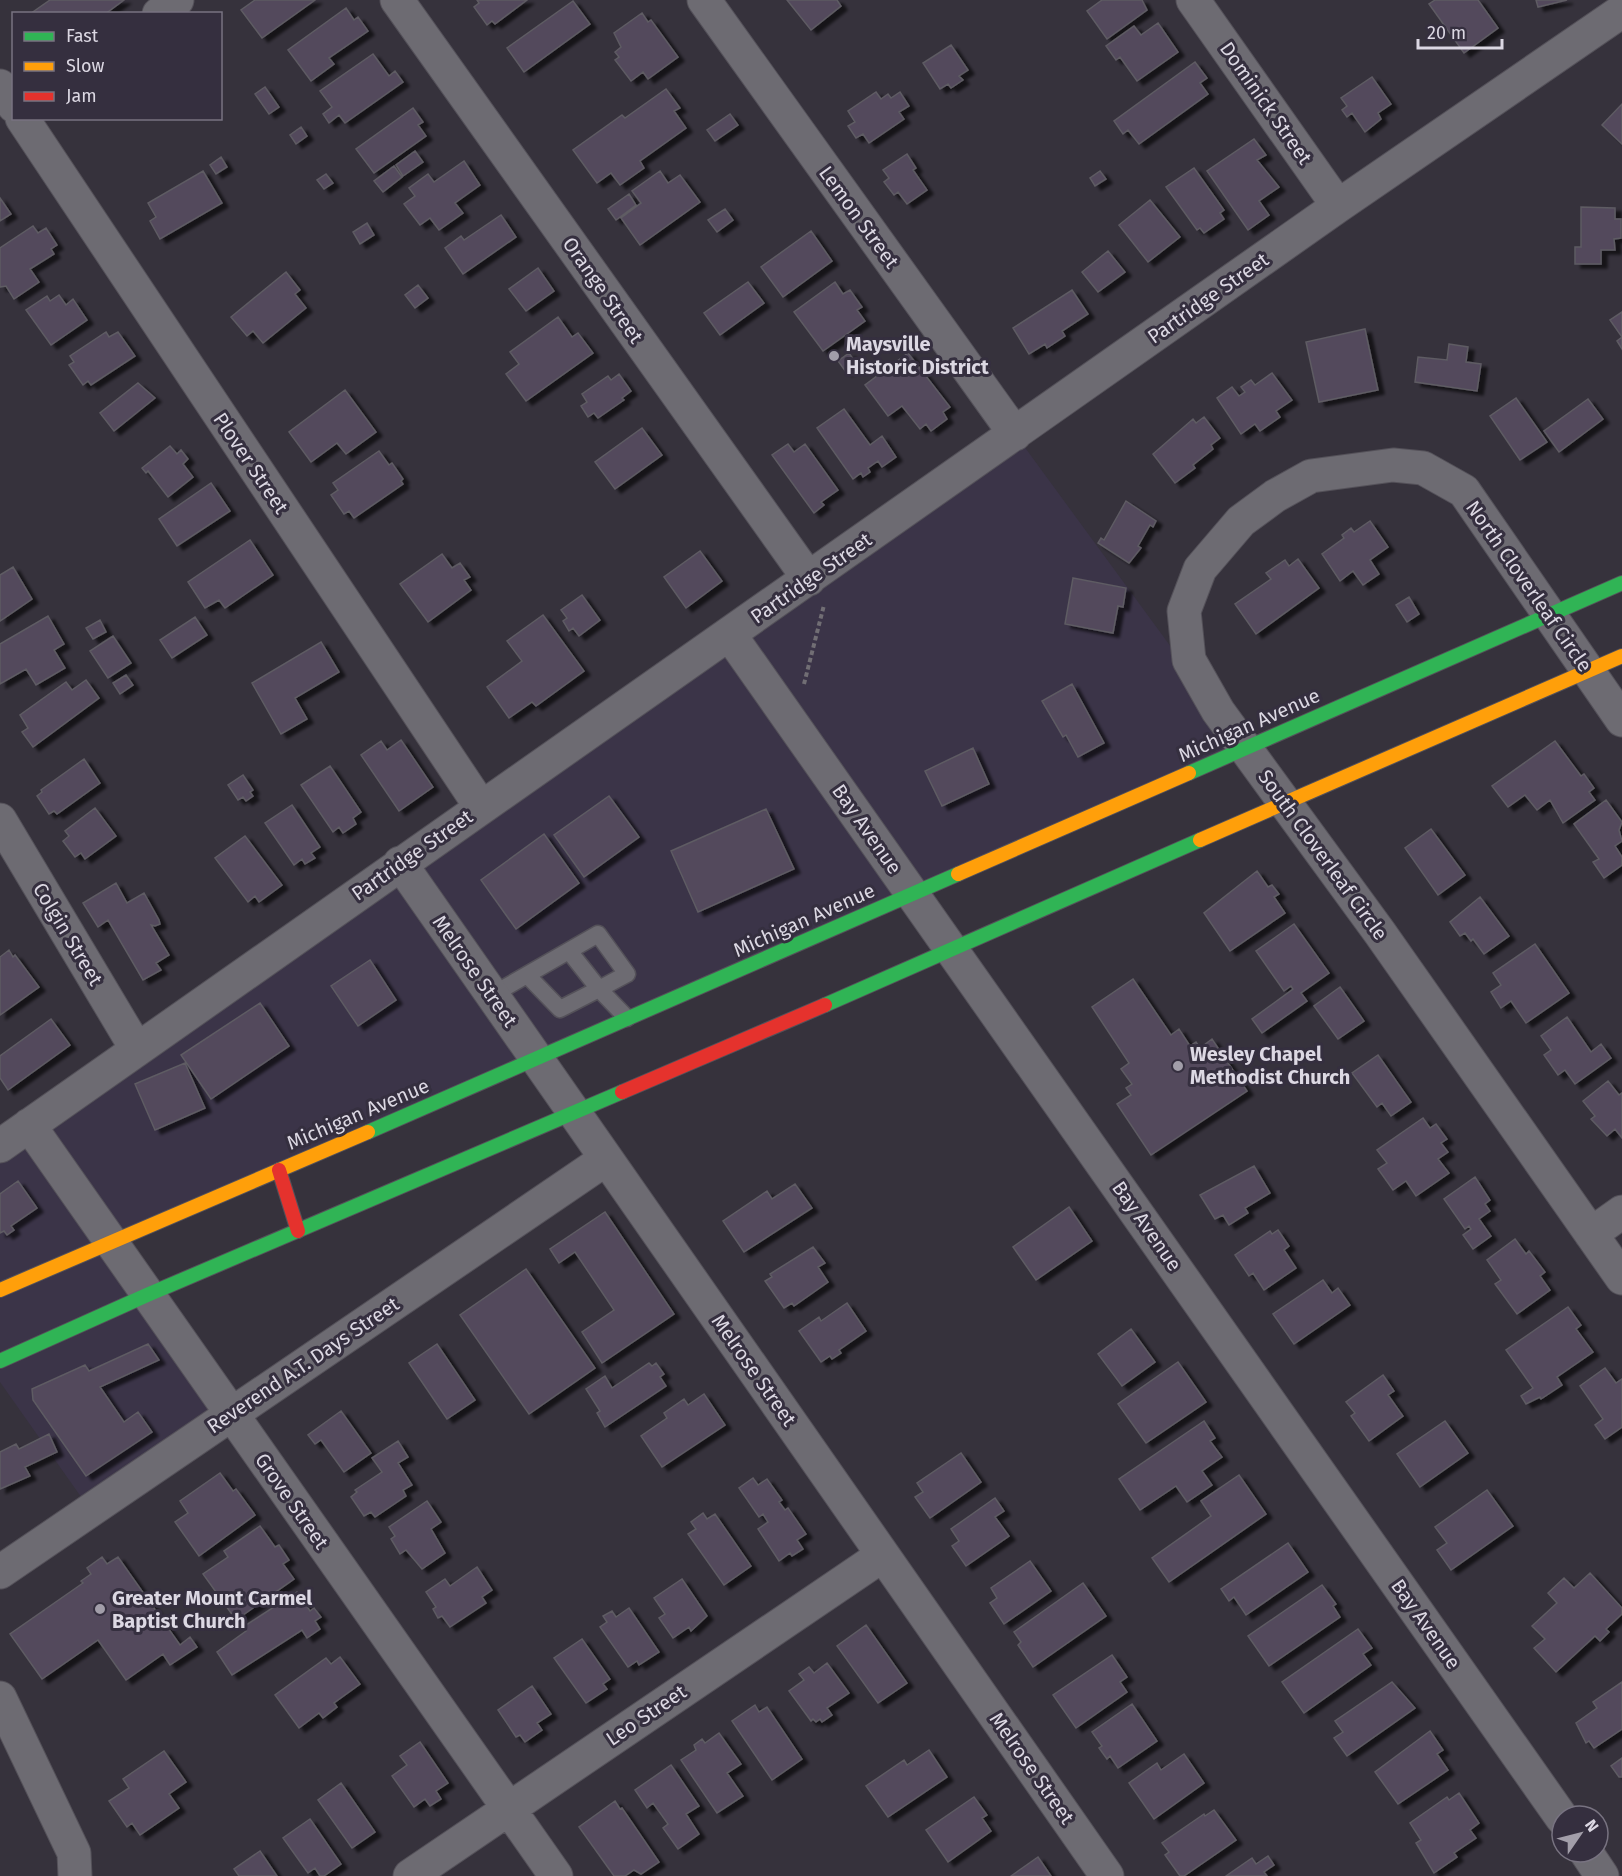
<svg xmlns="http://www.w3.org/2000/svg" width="1622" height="1876" viewBox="0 0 1622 1876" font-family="'Fira Sans',sans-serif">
<defs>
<filter id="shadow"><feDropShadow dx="6" dy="4" stdDeviation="1.5" flood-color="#0009"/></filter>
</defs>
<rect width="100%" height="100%" fill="#36323c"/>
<path fill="#3b3448" d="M1015,434L1245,748L111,1242L231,1415L91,1511L0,1382V1147Z"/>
<path fill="#524a5c" stroke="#5e5b63" stroke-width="1.5" filter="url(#shadow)" d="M50,0H124L105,14H30Z
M255,0H315L262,38L241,10Z
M477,0H527L495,24L492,21L487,25L474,7L479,3Z
M787,0H837L841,6L811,30Z
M1102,0H1142L1147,10L1107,39L1087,11Z
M1435,0H1478L1498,28L1464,53L1429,4Z
M1536,0H1567L1538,7Z
M573,1L590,24L524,72L507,48Z
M346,8L354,20L358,17L368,31L329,58L334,64L311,81L288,50Z
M642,13L648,22L651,20L678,57L648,79L643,72L631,81L615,60L619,57L615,52L621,47L614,33Z
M1158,23L1178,52L1137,81L1120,57L1116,60L1106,46L1134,26L1141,35Z
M951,45L968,70L959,76L963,80L951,88L948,84L940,89L923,63Z
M373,54L389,76L395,71L403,82L345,123L339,115L329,123L323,114L332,107L320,91Z
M1195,62L1207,78L1200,83L1208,94L1139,144L1128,130L1123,134L1114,121Z
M1372,77L1391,104L1378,113L1381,119L1365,132L1352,113L1347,117L1342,110L1347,106L1341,98Z
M265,87L279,107L269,114L255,94Z
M666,89L680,108L674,111L686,128L640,161L644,168L620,185L611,173L597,183L573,150L622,115L625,118Z
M876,92L881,99L888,94L891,98L900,92L909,106L899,112L904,119L869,143L863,134L856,138L848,126L855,122L848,111Z
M1622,104V144L1602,125Z
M413,108L423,122L418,125L426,136L374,173L356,149Z
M730,114L738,125L715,141L707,130Z
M301,127L307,136L296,144L290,135Z
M1254,139L1266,155L1257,160L1279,187L1259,201L1269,215L1248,230L1207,171Z
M415,151L423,162L403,176L396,165Z
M907,154L916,168L913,170L927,190L907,204L898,192L894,195L884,182L889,178L883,170Z
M221,157L227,167L216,174L210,165Z
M464,161L480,185L455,203L463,213L439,230L430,218L420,225L404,204L415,196L409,188L428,174L434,182Z
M394,166L402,177L383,192L374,181Z
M1194,168L1224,210L1220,213L1224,219L1204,233L1200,228L1197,230L1166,187Z
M203,171L222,203L160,239L150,221L156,217L148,203Z
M660,171L668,183L680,175L700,202L640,245L621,218L641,203L632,191Z
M1100,171L1106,179L1095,186L1090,178Z
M326,174L333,183L324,189L317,180Z
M629,194L636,205L616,220L608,209Z
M0,198L11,214L0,221Z
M1150,200L1180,237L1148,262L1119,225Z
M1581,207L1615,208V219H1621V238L1614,239L1615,250H1601V264H1575V247H1581Z
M725,209L733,220L717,232L708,220Z
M501,215L516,237L463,274L445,248L461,236L464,240Z
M367,223L374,235L360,244L353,232Z
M33,226L38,233L46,228L57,245L51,249L54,254L30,269L39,282L14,299L6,286L0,287V248Z
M811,231L832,261L783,297L761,267Z
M1108,251L1125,272L1098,292L1082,272Z
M538,268L554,291L526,311L509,289Z
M286,272L300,290L295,294L306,308L263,343L253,331L247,336L231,317Z
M748,282L764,303L720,335L704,313Z
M835,282L843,294L850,290L862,307L857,310L865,321L823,351L794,312Z
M418,285L428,298L415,308L405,295Z
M1072,290L1088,314L1062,331L1065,336L1047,348L1045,344L1029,354L1013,328Z
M59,295L66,305L73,299L87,320L51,345L26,310L47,296L50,301Z
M1622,312V349L1617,341L1622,337L1610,320Z
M558,317L572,337L578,333L593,353L526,401L506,374L519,364L510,352Z
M1365,329L1378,390L1319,402L1306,342Z
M106,332L109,337L118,332L135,356L91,385L88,381L83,385L69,365L74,362L70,356Z
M1449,344L1468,347L1466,362L1481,364L1477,391L1415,382L1418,357L1447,360Z
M849,353L857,365L846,372L838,361Z
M908,353L950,407L943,412L947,419L931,431L926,424L920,429L902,406L888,416L865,385Z
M1272,373L1292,400L1276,411L1280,417L1260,431L1255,424L1241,434L1217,398L1232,387L1239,396L1245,392L1241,387L1251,380L1255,385Z
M619,374L631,391L622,398L624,400L598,418L594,413L588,417L581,406L587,402L582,394L608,376L611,380Z
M138,383L155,398L114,431L100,413Z
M345,390L376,432L346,454L337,443L311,462L289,432Z
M1516,398L1547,442L1520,460L1490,416Z
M1588,399L1603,419L1559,452L1544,431Z
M844,409L870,445L882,436L896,457L882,467L878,461L868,468L870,472L863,477L861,473L853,479L817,428Z
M1204,417L1220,438L1211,445L1213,449L1193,465L1195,468L1175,483L1153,454L1193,419L1196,423Z
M642,428L662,455L615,489L595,462Z
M788,444L794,452L805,444L838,490L821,502L824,505L814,513L772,455Z
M170,446L177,454L181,450L188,459L183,464L193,477L168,497L148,471L146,473L142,468Z
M379,451L389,465L392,463L403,479L401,481L403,484L354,518L349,511L344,514L331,495L338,490L333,483Z
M211,483L230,511L177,546L159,519Z
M1126,501L1156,521L1153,527L1150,525L1138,546L1141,548L1129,563L1098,543L1101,538L1104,540Z
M1370,521L1388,547L1370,560L1379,574L1363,585L1353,571L1340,581L1322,554L1344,538L1342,535L1351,528L1354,532Z
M250,540L273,575L225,608L219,600L205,608L188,582Z
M700,551L722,581L686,608L664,577Z
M442,554L452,568L460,563L470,577L464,580L471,590L428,622L400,584Z
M1298,559L1319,588L1256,634L1235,604L1271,579L1266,573L1285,560L1289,566Z
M13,567L32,599L0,621V575Z
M1073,578L1126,588L1123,607L1118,606L1113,633L1065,624Z
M582,595L600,620L579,636L573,628L569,631L563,621L567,618L561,610Z
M1409,597L1419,614L1407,622L1396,605Z
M543,615L584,671L536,706L532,702L509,718L487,687L522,661L507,641Z
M48,616L64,644L54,650L65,668L36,685L26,669L0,684V644Z
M195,617L207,635L172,658L160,640Z
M100,620L106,632L93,639L86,628Z
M113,636L131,663L108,678L90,651Z
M321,642L339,672L295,698L307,719L281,734L252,683Z
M126,675L133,685L120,694L113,683Z
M86,680L99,698L33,747L22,732L28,728L20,715L66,682L72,690Z
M1072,684L1104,743L1078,757L1066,735L1063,737L1042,701Z
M401,740L433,787L399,811L361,755L381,741L387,750Z
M1555,741L1581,776L1584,774L1594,788L1589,792L1595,800L1563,823L1550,800L1537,810L1525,795L1508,807L1492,786Z
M973,748L989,784L942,806L925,771Z
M84,759L100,783L57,814L54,811L49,814L37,796L42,792L41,790Z
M330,766L361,812L353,818L356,824L343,833L339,827L333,832L301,785Z
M243,775L253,790L250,792L253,796L246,801L243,797L238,800L228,785Z
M609,796L639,837L584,877L554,835Z
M1606,800L1622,822L1619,830L1622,841L1615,846L1622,857V865L1604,878L1593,862L1599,859L1574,824Z
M292,805L320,847L311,853L315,858L305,864L302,859L294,865L265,823Z
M95,808L116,836L85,859L81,853L75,857L63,841L69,836L65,831Z
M766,809L794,869L698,912L671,851Z
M1431,829L1465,875L1438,895L1405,848Z
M544,834L579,883L516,929L481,880Z
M245,836L282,885L259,902L255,896L248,902L215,858Z
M1257,871L1268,887L1272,885L1279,894L1274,897L1285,913L1230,951L1204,913Z
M116,883L127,903L144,893L159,920L160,924L155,926L151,925L169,955L156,963L161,970L143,980L108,920L98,927L83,903Z
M1480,897L1509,936L1484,954L1473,939L1471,941L1465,933L1460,936L1450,922Z
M1294,924L1329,973L1301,993L1307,1001L1262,1033L1252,1019L1293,989L1291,986L1284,991L1256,951Z
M1535,944L1569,993L1526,1023L1511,1001L1501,1008L1491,992L1501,985L1493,973Z
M9,950L13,957L15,955L39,987L0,1015V957Z
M370,960L396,1000L358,1026L331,986Z
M1133,979L1171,1035L1179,1029L1190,1046L1196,1042L1200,1048L1212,1039L1247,1091L1151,1155L1117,1104L1131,1095L1126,1088L1132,1084L1121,1069L1129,1063L1092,1007Z
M1340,987L1364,1021L1338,1039L1314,1006Z
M260,1003L289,1046L211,1099L181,1055Z
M1567,1017L1591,1052L1601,1044L1611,1058L1575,1084L1565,1070L1558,1075L1544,1055L1551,1050L1541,1036Z
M51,1019L70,1045L8,1090L0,1078V1056Z
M1378,1055L1411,1102L1391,1116L1382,1103L1377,1107L1352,1073Z
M185,1063L205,1108L155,1130L135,1084Z
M1608,1081L1619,1095L1622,1093V1138L1615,1129L1607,1136L1591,1119L1595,1116L1583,1101Z
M1423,1118L1430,1128L1436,1124L1447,1139L1441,1143L1448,1152L1438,1159L1449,1173L1416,1196L1406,1181L1393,1190L1378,1169L1387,1163L1377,1150Z
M1254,1166L1270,1193L1245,1208L1248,1213L1229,1225L1223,1215L1215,1219L1200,1195Z
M1475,1177L1490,1200L1485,1204L1490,1211L1479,1219L1491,1236L1473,1249L1463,1235L1471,1229L1469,1226L1465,1229L1444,1199Z
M18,1181L37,1208L11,1226L14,1230L7,1235L4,1231L0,1233V1194Z
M795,1184L812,1208L744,1252L723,1221L767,1191L772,1199Z
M1069,1207L1092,1241L1036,1280L1013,1247Z
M605,1212L674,1314L602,1363L582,1332L614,1310L575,1252L559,1263L550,1249Z
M1278,1230L1289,1246L1284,1250L1296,1268L1264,1290L1253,1273L1249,1276L1235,1255L1270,1231L1272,1234Z
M1515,1239L1526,1254L1529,1251L1545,1272L1540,1276L1550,1290L1517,1314L1495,1284L1501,1280L1487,1260Z
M813,1247L825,1263L818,1267L828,1282L794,1306L792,1303L784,1308L765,1281L772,1277L770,1274Z
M526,1269L595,1368L529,1414L460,1315Z
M1323,1280L1332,1293L1338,1288L1350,1305L1294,1344L1273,1314Z
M847,1303L866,1331L839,1350L841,1353L832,1359L830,1356L821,1362L799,1331L819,1317L821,1321Z
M1568,1307L1581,1325L1576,1329L1593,1352L1557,1377L1562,1385L1541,1399L1540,1397L1526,1404L1521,1396L1533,1388L1506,1350Z
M1131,1329L1155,1362L1122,1386L1098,1354Z
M148,1344L159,1360L100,1387L124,1422L138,1412L152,1432L86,1476L33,1400L32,1389L85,1365L89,1371Z
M437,1344L475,1400L447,1419L409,1363Z
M1178,1362L1206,1402L1146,1443L1118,1404Z
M649,1363L652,1366L656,1363L664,1374L660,1377L666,1386L605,1427L597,1413L600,1411L586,1389L605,1376L612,1388Z
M1605,1368L1616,1383L1622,1379V1427L1605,1439L1595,1425L1603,1419L1580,1386Z
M1383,1375L1394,1391L1388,1395L1403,1416L1369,1441L1351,1416L1355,1413L1346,1402Z
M704,1394L725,1425L662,1467L641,1436L667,1418L664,1413L684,1399L688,1405Z
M341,1411L371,1453L344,1472L321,1440L315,1444L308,1435Z
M1204,1421L1215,1438L1210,1441L1222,1457L1202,1471L1212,1485L1187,1502L1176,1486L1140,1510L1119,1479Z
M1445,1421L1468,1453L1420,1487L1397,1454Z
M49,1434L57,1452L25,1467L30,1476L0,1489V1452L16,1444L19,1449Z
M398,1441L408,1457L398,1463L412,1485L403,1490L406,1496L375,1517L371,1512L364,1516L351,1497L357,1492L355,1490L382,1472L372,1458Z
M961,1453L981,1482L930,1518L915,1497L923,1492L917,1483Z
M220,1473L233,1491L236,1489L255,1515L199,1556L175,1522L188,1513L180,1501Z
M1239,1475L1266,1514L1169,1582L1152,1558L1211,1516L1201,1501Z
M753,1478L758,1485L767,1479L782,1500L779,1502L785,1510L788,1508L806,1534L797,1540L803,1549L792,1556L790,1553L779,1561L758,1529L768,1522L763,1514L759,1517L739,1488Z
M1487,1490L1513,1526L1451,1570L1437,1550L1447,1543L1435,1527Z
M995,1498L1004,1511L995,1517L1009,1536L966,1566L952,1546L959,1541L951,1529Z
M427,1501L441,1522L431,1529L445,1553L422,1569L406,1550L400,1554L391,1539L395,1536L389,1527Z
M703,1513L707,1519L715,1514L751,1566L724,1585L688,1534L696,1529L691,1522Z
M260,1526L275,1547L279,1545L289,1560L283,1564L294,1579L236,1620L203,1574L228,1557L224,1551Z
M1288,1543L1308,1572L1246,1615L1234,1597L1229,1601L1221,1589Z
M102,1557L107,1564L118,1557L180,1645L190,1637L197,1647L170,1665L163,1654L126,1680L98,1640L42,1679L10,1634L83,1583L81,1581L91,1574L87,1568Z
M1030,1561L1051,1591L1004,1624L990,1603L997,1598L991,1588Z
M477,1567L492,1590L482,1597L486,1603L450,1627L442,1616L438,1618L433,1609L436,1607L426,1592L445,1579L450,1586Z
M1590,1573L1622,1608V1614L1606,1629L1609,1632L1600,1641L1595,1636L1556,1672L1534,1648L1545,1639L1532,1626L1557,1603L1548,1593L1564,1578L1574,1588Z
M682,1579L707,1616L691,1631L689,1627L673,1638L659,1618L665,1614L654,1598Z
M1083,1583L1106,1616L1033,1667L1018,1645L1021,1642L1014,1632Z
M1322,1585L1336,1604L1333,1606L1340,1617L1269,1666L1248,1636Z
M297,1592L310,1611L314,1608L321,1617L315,1621L320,1629L307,1638L302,1630L232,1675L217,1652L246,1631L243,1627Z
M629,1608L659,1652L639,1665L637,1661L628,1667L600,1627L607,1622L603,1616L612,1611L616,1617Z
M866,1625L907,1683L878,1703L837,1646Z
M1358,1629L1372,1648L1363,1654L1371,1665L1304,1713L1282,1682Z
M582,1639L610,1679L603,1684L607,1689L586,1703L554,1658Z
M1112,1655L1127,1677L1120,1682L1127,1692L1076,1728L1053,1695Z
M340,1657L360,1684L334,1703L337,1707L323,1718L319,1713L299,1728L275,1695L326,1658L331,1664Z
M827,1663L849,1693L827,1708L832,1715L822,1722L820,1719L816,1722L813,1719L811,1721L789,1691L804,1680L799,1674L809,1667L814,1673Z
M1392,1682L1415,1708L1347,1756L1334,1738L1343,1732L1335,1721Z
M1622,1682V1729L1594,1748L1589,1741L1586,1743L1576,1723L1597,1708L1593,1702Z
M532,1686L551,1714L537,1723L542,1730L525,1742L520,1735L516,1737L498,1710Z
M1132,1704L1157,1741L1118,1768L1110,1756L1107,1759L1099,1748L1102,1746L1092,1732Z
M755,1705L759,1712L767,1707L802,1759L772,1780L732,1721Z
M1430,1731L1443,1750L1437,1754L1448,1770L1398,1804L1375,1772Z
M719,1733L741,1764L727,1773L743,1796L717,1813L681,1760L696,1750L694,1745L702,1739L705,1743Z
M420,1742L448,1783L436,1791L441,1799L430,1806L425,1799L414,1807L392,1776L407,1765L400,1756Z
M929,1750L947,1777L888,1817L866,1786L904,1760L907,1765Z
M164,1751L186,1782L169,1794L179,1808L140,1835L132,1823L127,1827L109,1801L129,1788L123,1779Z
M1184,1754L1204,1783L1154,1819L1129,1783L1157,1763L1161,1770Z
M1622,1758V1777H1619L1611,1766Z
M671,1765L699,1806L686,1814L699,1834L678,1849L663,1828L668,1824L653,1803L647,1808L635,1790Z
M341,1783L375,1832L352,1848L318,1800Z
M1459,1793L1479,1823L1470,1830L1476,1838L1454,1853L1457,1857L1434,1873L1416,1843L1421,1840L1410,1823L1447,1797L1449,1800Z
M974,1797L987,1815L982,1818L991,1831L948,1862L926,1830Z
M615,1801L620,1809L622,1808L659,1862L641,1874L634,1870L625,1876H614L579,1827Z
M1214,1810L1236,1840L1184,1876H1180L1165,1855L1169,1852L1162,1843L1204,1814L1205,1816Z
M310,1819L341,1864L324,1876H320L315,1868L308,1873L283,1838Z
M260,1851L277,1876H239L234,1869Z
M1268,1856L1274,1865L1264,1872L1267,1876H1226L1252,1858L1256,1864Z
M1038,1857L1051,1876H1011Z"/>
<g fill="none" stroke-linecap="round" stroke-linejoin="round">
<g stroke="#545159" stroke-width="19">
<path id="lane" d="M527,975L560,1009L599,989L569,951
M492,995L598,934L627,974L599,989L627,1018"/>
</g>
<g stroke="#545159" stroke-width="35">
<path id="street" d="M397,0L809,579
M704,0L1015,434
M1193,0L1338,206
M159,14L177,0
M0,86L14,106
M22,118L481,807
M730,635L1562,1818
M1622,720L1464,491L1423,468L1393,465L1311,476L1275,496L1241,521L1200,569L1184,611L1189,660L1218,711L1380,933L1622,1278
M0,820L136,1048
M400,863L1107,1876
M29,1125L556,1876
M0,1146L1338,206L1622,11
M1591,1234L1622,1212
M0,1572L606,1159
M0,1698L74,1853L75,1876
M1586,1852L1602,1876
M410,1876L883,1555"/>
</g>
<g stroke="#545159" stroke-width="16">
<path id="fast" d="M1189,773L1622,583
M825,1005L1200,840
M368,1132L958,874
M0,1361L147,1295L622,1092"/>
</g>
<g stroke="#545159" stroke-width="16">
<path id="slow" d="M1200,840L1622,656
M958,874L1189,773
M0,1290L368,1132"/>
</g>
<g stroke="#545159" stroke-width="16">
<path id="jam" d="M622,1092L825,1005
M279,1170L298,1231"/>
</g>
<path stroke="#716e74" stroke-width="4" stroke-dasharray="4.5 3" stroke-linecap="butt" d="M804,684L824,605"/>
<use href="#lane" stroke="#6d6b72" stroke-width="16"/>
<use href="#street" stroke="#6d6b72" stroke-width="33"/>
<use href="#fast" stroke="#30b455" stroke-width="14"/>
<use href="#slow" stroke="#ff9f0a" stroke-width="14"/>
<use href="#jam" stroke="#e5322d" stroke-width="14"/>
</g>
<g fill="#a29ea9" stroke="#352f3f" stroke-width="2">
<circle cx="834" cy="356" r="6"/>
<circle cx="1178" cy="1066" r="6"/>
<circle cx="100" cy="1609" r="6"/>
</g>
<g text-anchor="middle" stroke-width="6" stroke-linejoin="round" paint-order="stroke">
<g font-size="20" fill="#dcd8e3" stroke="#352f3f">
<text transform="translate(1266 103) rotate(55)" y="7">Dominick Street</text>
<text transform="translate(859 217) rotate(54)" y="7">Lemon Street</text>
<text transform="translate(603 290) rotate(55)" y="7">Orange Street</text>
<text transform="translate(1208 298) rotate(-35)" y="7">Partridge Street</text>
<text transform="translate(251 463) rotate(56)" y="7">Plover Street</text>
<text transform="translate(811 578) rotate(-35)" y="7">Partridge Street</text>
<text transform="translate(1529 586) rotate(55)" y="7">North Cloverleaf Circle</text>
<text transform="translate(1249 725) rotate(-24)" y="7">Michigan Avenue</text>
<text transform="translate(867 829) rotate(55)" y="7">Bay Avenue</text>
<text transform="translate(412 855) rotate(-35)" y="7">Partridge Street</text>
<text transform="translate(1323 855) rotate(54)" y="7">South Cloverleaf Circle</text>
<text transform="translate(804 920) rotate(-24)" y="7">Michigan Avenue</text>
<text transform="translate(68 934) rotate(59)" y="7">Colgin Street</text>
<text transform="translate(475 971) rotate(55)" y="7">Melrose Street</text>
<text transform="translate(358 1114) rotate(-23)" y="7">Michigan Avenue</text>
<text transform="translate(1147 1226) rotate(55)" y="7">Bay Avenue</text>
<text transform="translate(303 1365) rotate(-34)" y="7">Reverend A.T. Days Street</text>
<text transform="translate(754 1370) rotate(55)" y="7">Melrose Street</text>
<text transform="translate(292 1501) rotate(55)" y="7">Grove Street</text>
<text transform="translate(1426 1624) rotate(55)" y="7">Bay Avenue</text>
<text transform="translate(646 1715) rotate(-34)" y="7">Leo Street</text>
<text transform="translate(1032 1768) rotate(55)" y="7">Melrose Street</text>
</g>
<g font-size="20" font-weight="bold" fill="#dcd8e3" stroke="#352f3f" text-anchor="start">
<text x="846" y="351">Maysville<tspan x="846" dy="23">Historic District</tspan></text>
<text x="1190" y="1061">Wesley Chapel<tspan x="1190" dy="23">Methodist Church</tspan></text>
<text x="112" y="1605">Greater Mount Carmel<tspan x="112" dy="23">Baptist Church</tspan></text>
</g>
</g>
<rect x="12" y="12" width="210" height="108" fill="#352f3f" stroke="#787381" stroke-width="1.5"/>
<rect x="24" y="32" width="30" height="9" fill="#30b455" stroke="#787381" stroke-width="1.5"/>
<text x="66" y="42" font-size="18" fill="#dcd8e3">Fast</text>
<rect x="24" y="62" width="30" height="9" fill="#ff9f0a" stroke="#787381" stroke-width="1.5"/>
<text x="66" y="72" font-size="18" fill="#dcd8e3">Slow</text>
<rect x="24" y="92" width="30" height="9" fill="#e5322d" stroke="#787381" stroke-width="1.5"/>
<text x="66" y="102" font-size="18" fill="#dcd8e3">Jam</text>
<g transform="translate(1580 1834) rotate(55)"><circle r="28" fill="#352f3f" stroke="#787381" stroke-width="1.5"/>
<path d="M0-4.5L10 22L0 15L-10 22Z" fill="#a29ea9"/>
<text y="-9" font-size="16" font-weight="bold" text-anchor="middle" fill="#dcd8e3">N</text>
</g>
<path d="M1418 39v9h84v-9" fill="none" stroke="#dcd8e3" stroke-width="3"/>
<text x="1427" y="39" font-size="18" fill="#dcd8e3" stroke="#352f3f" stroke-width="4.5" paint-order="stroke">20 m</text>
</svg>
